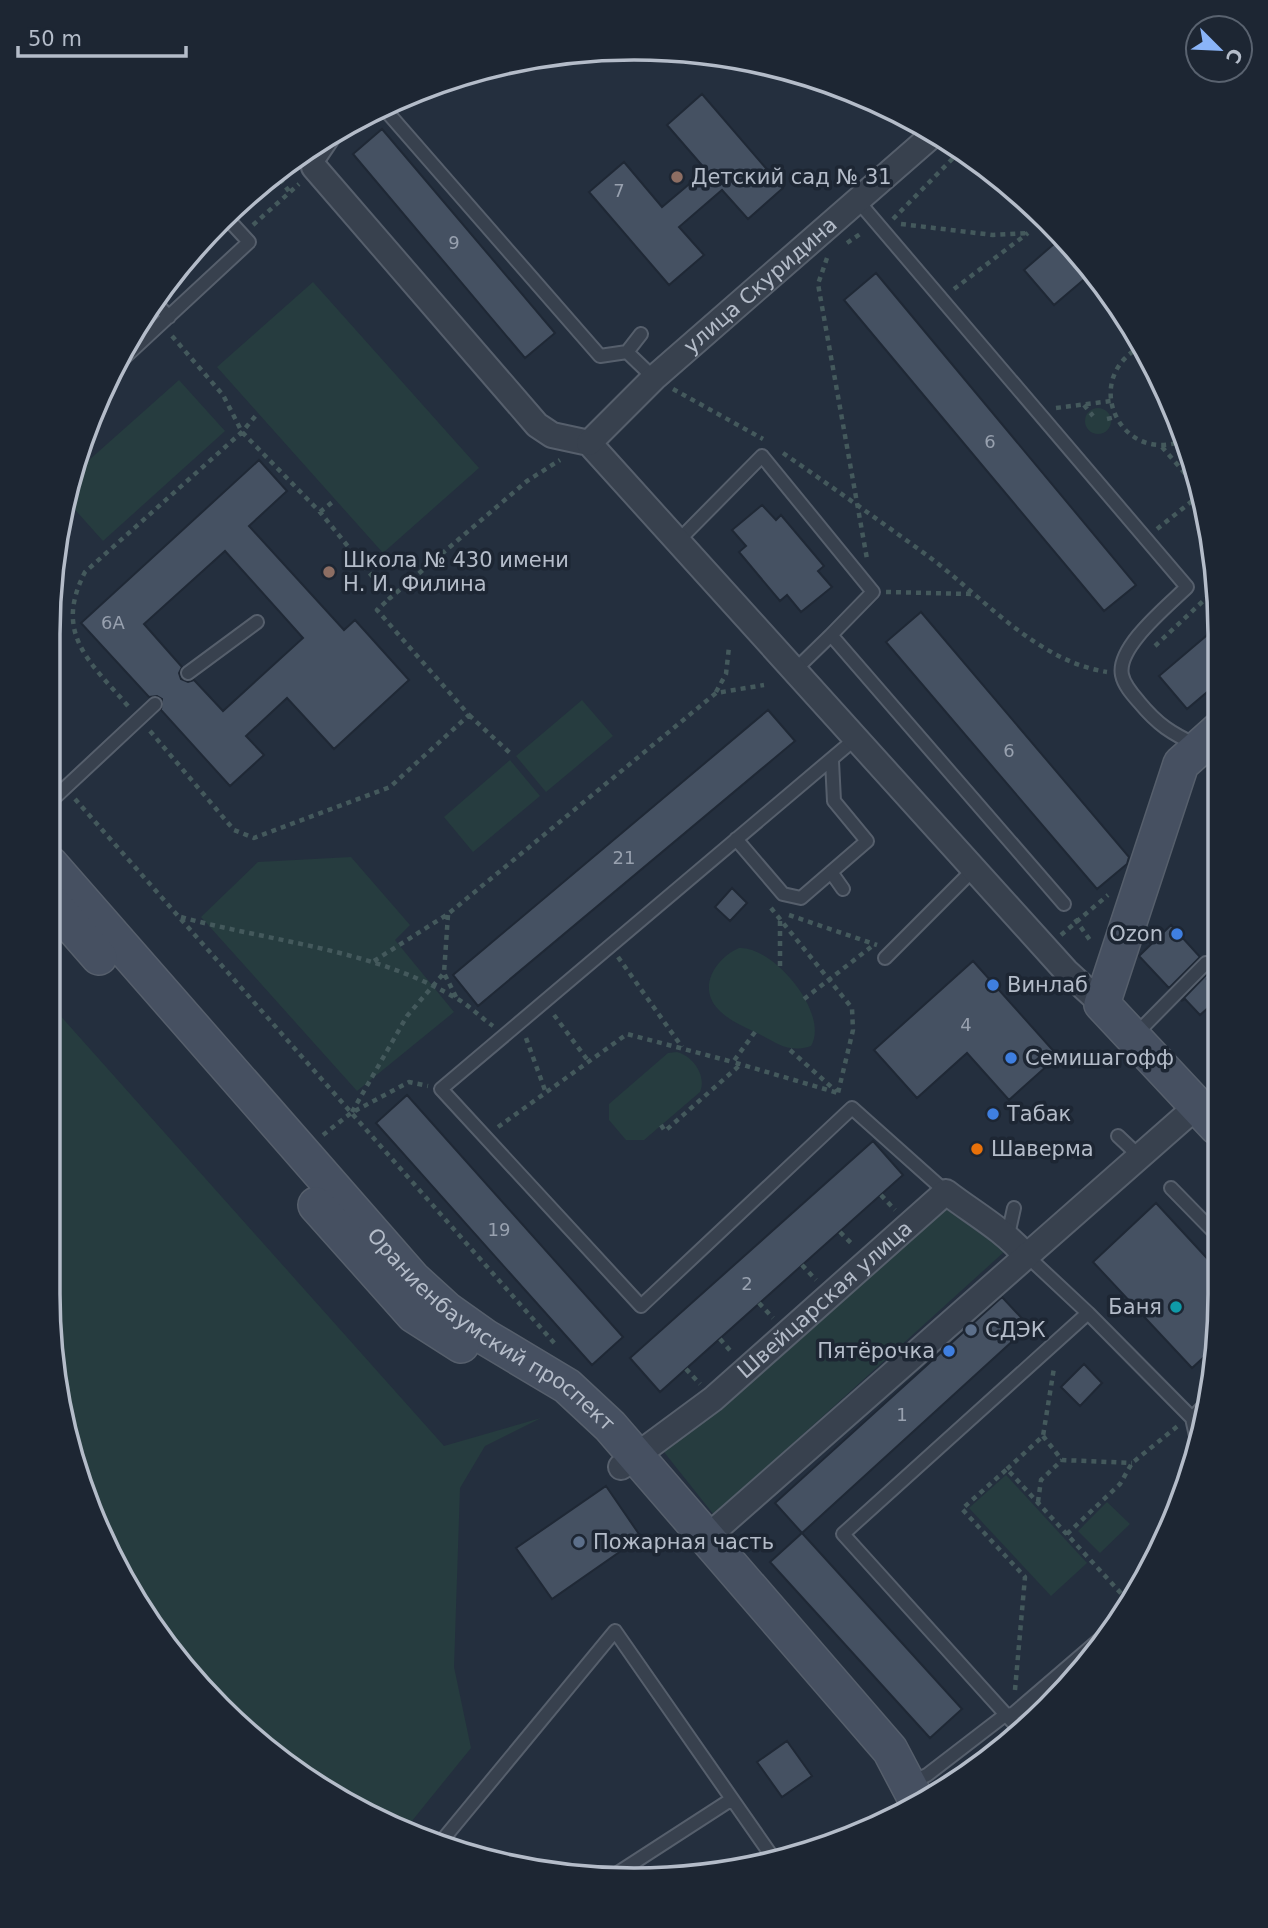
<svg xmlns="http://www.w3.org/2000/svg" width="1268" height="1928" viewBox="0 0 1268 1928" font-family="'DejaVu Sans',sans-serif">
<rect width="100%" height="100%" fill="#242f3e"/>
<path fill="#263c3f" d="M313,282L479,468L383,553L217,367Z
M179,380L225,431L103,541L69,503L79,469Z
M1085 421a13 13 0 1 1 26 0a13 13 0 1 1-26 0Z
M582,700L613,736L546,792L516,756Z
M510,760L540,796L473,852L444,817Z
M351,857L410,925L395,940L454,1012L357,1091L201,917L258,862Z
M739,948C774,946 830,1014 811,1046C787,1054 776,1042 755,1032C742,1026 728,1020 718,1009C697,987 716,958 739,948Z
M49,1003L444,1446L541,1418L485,1446L460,1488L454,1667L471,1748L403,1832L276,1759L146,1620L78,1482L47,1294Z
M677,1052C693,1056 707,1076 700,1092L644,1140H626L609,1120V1104L668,1053Z
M943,1207L1005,1251L714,1515L660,1447Z
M1006,1475L1087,1563L1051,1596L969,1508Z
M1107,1502L1130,1524L1100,1553L1078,1531Z"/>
<path fill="#455162" stroke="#1f2835" stroke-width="2" fill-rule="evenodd" d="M702,94L783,188L748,219L722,190L679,227L704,255L669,285L589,192L624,162L662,207L706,170L667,125Z
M382,129L555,333L525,358L353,154Z
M1062,237L1094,271L1054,305L1024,270Z
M876,273L1136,585L1104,611L844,300Z
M259,460L287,491L249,526L344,630L355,620L409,680L334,749L287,698L246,736L264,755L230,786L161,710L162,699L157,696L149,697L81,623ZM225,551L303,638L223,711L194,680L188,682L181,679L179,673L182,667L144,624Z
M762,505L776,520L781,515L824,566L818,571L832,587L801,612L787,595L780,601L739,552L746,546L732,530Z
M921,612L1129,857L1127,864L1097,889L886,642Z
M1219,625V682L1187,709L1159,676Z
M768,710L795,741L478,1006L453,975Z
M732,888L747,903L730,921L715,907Z
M1171,925L1200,957L1169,988L1139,956Z
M973,961L1058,1056L1009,1100L967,1053L917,1098L874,1050Z
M1212,969L1214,972L1207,979L1218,991V999L1200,1015L1185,999L1181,1001Z
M407,1095L623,1337L592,1365L376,1123Z
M873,1141L903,1175L660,1392L630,1358Z
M1156,1203L1216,1268V1346L1192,1368L1093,1262Z
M1002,1297L1029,1326L802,1533L775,1503Z
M1084,1364L1102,1383L1080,1406L1061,1387Z
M606,1486L641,1537L552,1599L516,1548Z
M802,1533L962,1709L930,1738L770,1562Z
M787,1741L812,1776L782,1797L757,1762Z"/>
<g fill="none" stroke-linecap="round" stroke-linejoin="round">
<g stroke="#565f6c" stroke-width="16">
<path id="lane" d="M381,105L600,356L627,352L654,378
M314,167L339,130
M858,201L1187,587C1169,605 1116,647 1122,675C1124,685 1132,694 1139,702C1158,725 1171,733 1198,746
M1043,216L1046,220
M156,303L169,317
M627,352L641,334
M112,369L249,242L226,217
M677,542L762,456L873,592L831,635
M794,671L831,635L1064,904
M188,673L257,622
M855,739L441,1089L641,1306L852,1108L946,1192
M51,801L155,704
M736,839L783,894L801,898L867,841L834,801L832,761
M831,872L843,889
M885,958L974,869
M1135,1035L1206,963
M1118,1136L1138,1155
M1171,1188L1216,1234
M1008,1235L1014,1208
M1026,1255L1088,1313L1192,1418
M1196,1436L1192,1418L1205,1405
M1018,1728L843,1534L1088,1313
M910,1783L927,1775L1005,1715L1013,1714L1106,1634
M440,1843L615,1631L776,1862
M610,1878L732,1799"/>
</g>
<g stroke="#565f6c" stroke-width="28">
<g id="street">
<path d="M314,167L537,425L552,435L589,443L1066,971L1102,1004"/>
<path id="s1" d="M589,443L654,378L936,132"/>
<path id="s2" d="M621,1467L713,1399L946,1192C973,1213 1003,1229 1025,1255"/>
<path d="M705,1539L1197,1106"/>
</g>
</g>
<g stroke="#565f6c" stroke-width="38">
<g id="secondary">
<path id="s3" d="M50,864L413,1279L447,1310L485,1337L567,1386L610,1426L890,1750L919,1805"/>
<path d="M50,901L99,957"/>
<path d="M1217,1127L1102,1004L1181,764L1219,730"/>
<path d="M316,1205L414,1315L461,1345"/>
</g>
</g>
<path stroke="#44595c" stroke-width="4.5" stroke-dasharray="5 5" stroke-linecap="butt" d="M274,171L291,194
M893,219L961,150
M901,224L993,235L1028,233
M253,225L299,184
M847,243L863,232
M827,258L818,284L867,559
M954,289L1028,233
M172,336L223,395L242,432L320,512L390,598L527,481L560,460
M1142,346C1079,378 1120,467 1185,440
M673,389L763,439
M1084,405L1093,416
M1056,408L1111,401
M1107,419L1116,417
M1162,447L1202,493
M783,453C832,487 880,521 928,556C983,597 1036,661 1107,672
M320,512L335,500
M1157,529L1202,493L1213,591
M886,592L972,594
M1155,646L1218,587
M716,692L726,674L729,647
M128,706C90,662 53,634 85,572L242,432L258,413
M469,715L511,754
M150,731L234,830L254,838L390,787L469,715L377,610L390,598
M75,799L555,1344
M771,908L852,1008L853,1030L838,1093
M448,915L444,973L456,997
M789,915L877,945
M181,917C272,942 372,949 454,997C468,1004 480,1017 493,1026
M1075,919L1092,943
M1061,935L1108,895
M618,957L682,1047
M374,961L448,914L716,693L764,685
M780,966V920
M804,999L871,947
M554,1015L589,1062
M755,1032L733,1062L838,1093
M526,1038L546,1093
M790,1050L837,1092
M352,1112L407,1016L444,973
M661,1125L665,1131L740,1065
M498,1127L627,1034L733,1062
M323,1135L351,1113L409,1082L428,1086
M881,1195L895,1210
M840,1232L854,1246
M802,1265L816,1280
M759,1303L773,1318
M720,1339L733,1354
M686,1369L700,1384
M1043,1436L1062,1460L1132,1463
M1007,1469L1043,1436L1054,1368
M1038,1502L1041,1480L1062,1460
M1067,1534L1120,1484L1132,1463L1179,1425
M1015,1690L1025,1577L962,1509L1007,1469L1128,1601"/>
<use href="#lane" stroke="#38414e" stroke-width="12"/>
<use href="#street" stroke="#38414e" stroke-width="24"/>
<use href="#secondary" stroke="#465061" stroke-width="35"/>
</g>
<g fill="#8d6e63" stroke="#1d2633" stroke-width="2.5">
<circle cx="677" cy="177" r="7"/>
<circle cx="329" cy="572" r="7"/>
</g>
<g fill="#3f7fe0" stroke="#1d2633" stroke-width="2.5">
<circle cx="1177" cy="934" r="7"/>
<circle cx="993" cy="985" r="7"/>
<circle cx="1011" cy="1058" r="7"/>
<circle cx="993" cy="1114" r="7"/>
<circle cx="949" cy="1351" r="7"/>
</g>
<circle fill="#e8710a" stroke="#1d2633" stroke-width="2.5" cx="977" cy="1149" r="7"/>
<circle fill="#0f9aa8" stroke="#1d2633" stroke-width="2.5" cx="1176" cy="1307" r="7"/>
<g fill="#5c6f8a" stroke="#1d2633" stroke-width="2.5">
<circle cx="971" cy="1330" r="7"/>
<circle cx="579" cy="1542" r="7"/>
</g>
<g text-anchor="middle" stroke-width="7" stroke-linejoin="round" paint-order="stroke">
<g font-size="18" fill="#98a1af">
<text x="619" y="197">7</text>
<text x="454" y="249">9</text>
<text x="990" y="448">6</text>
<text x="113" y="629">6А</text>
<text x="1009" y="757">6</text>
<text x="624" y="864">21</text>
<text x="966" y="1031">4</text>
<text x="499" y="1236">19</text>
<text x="747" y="1290">2</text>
<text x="902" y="1421">1</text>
</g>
<g font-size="21" fill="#b4bcc9" stroke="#1d2633" text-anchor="start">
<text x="691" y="184">Детский сад № 31</text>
<text x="343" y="567">Школа № 430 имени<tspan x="343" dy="24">Н. И. Филина</tspan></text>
<text x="1163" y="941" text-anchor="end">Ozon</text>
<text x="1007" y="992">Винлаб</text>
<text x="1025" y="1065">Семишагофф</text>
<text x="1007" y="1121">Табак</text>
<text x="991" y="1156">Шаверма</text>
<text x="1162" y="1314" text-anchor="end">Баня</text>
<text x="985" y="1337">СДЭК</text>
<text x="935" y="1358" text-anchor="end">Пятёрочка</text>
<text x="593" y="1549">Пожарная часть</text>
</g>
<g font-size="21" fill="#b4bcc9" stroke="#1d2633">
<text dy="7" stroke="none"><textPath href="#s1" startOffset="233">улица Скуридина</textPath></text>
<text dy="7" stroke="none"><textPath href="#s2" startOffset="264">Швейцарская улица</textPath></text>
<text dy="7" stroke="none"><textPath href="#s3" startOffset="644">Ораниенбаумский проспект</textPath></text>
</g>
</g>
<path d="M0 0H1268V1928H0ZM634 60H634A574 574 0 0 1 1208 634V1294A574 574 0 0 1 634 1868H634A574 574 0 0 1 60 1294V634A574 574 0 0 1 634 60Z" fill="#1d2633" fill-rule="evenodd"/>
<path fill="none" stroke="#b4bcc9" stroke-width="3.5" d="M634 60H634A574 574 0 0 1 1208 634V1294A574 574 0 0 1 634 1868H634A574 574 0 0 1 60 1294V634A574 574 0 0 1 634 60Z"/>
<g transform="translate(1219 49) rotate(114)"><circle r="33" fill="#1d2633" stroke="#59626f" stroke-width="2"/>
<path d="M0-5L12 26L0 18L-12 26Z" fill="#8ab4f8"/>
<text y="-10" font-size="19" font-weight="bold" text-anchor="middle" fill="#b4bcc9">С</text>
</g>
<path d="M18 46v10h168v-10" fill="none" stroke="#b4bcc9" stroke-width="3.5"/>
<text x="28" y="46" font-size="21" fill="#b4bcc9" stroke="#1d2633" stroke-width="5" paint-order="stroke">50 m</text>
</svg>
